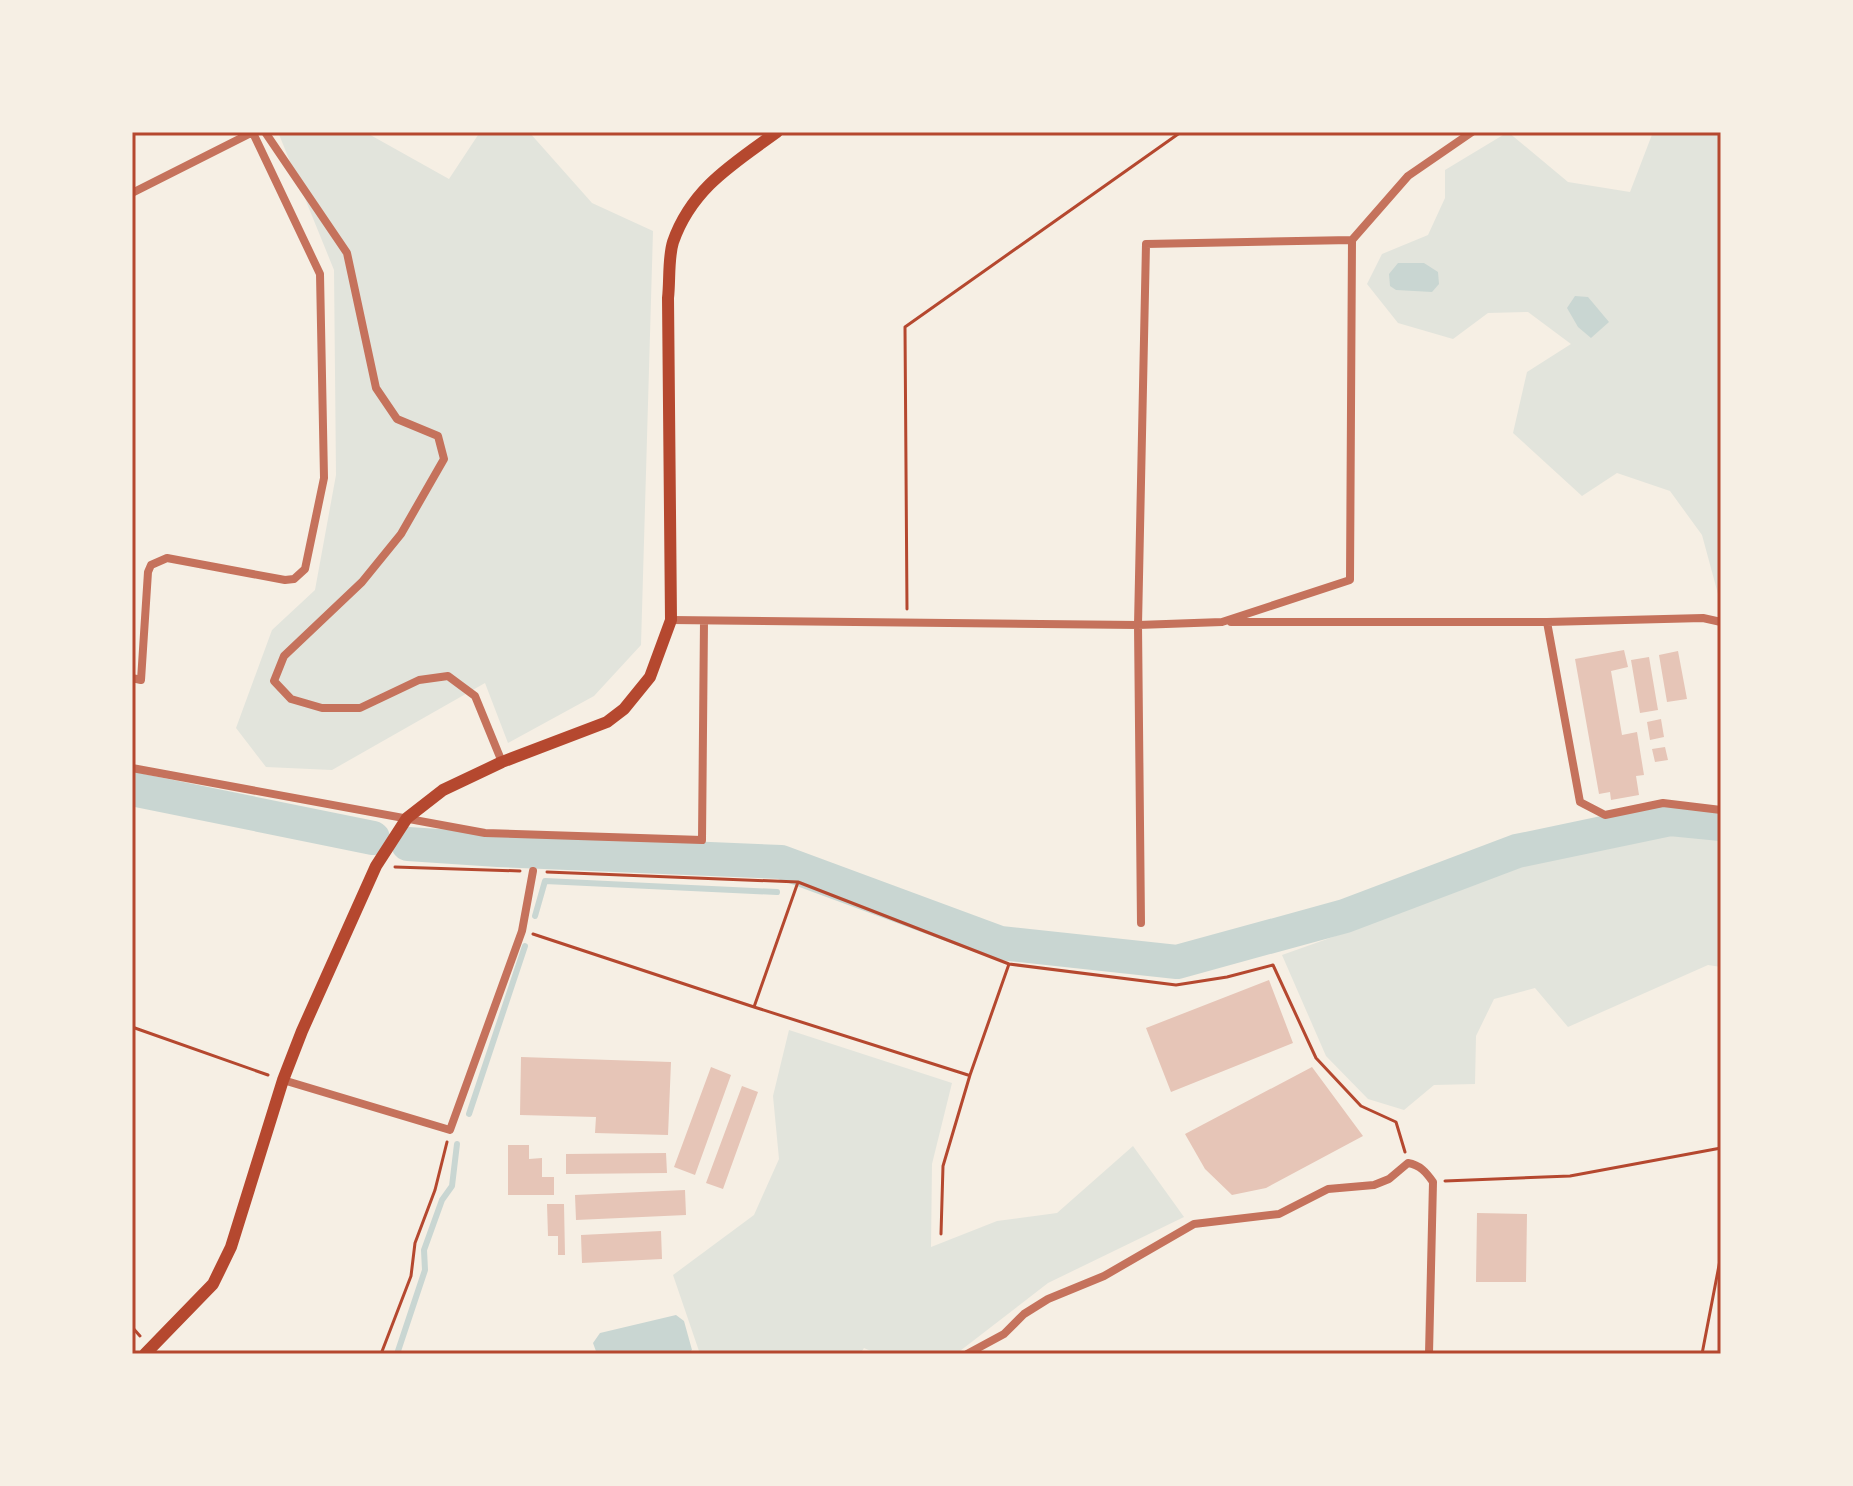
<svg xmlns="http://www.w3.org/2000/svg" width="1853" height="1486" viewBox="0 0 1853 1486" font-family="Roboto,sans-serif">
<rect width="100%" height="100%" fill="#f6efe4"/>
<path fill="#e2e4dc" d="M278,132H365L449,179L480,132H529L592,203L653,231L641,645L594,696L508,743L485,683L332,770L266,767L236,728L272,630L315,590L336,475L334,270Z
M1508,132L1568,182L1630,192L1653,132H1721V590L1718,594L1702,535L1670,491L1617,473L1582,496L1513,433L1527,372L1571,344L1528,312L1488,313L1453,339L1398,323L1367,284L1382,254L1428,235L1445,198V170Z
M1673,829L1721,834V967L1708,965L1568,1027L1535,988L1494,999L1476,1036L1475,1084L1434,1085L1404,1110L1368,1099L1326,1056L1282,955L1361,927L1519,860Z
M789,1030L952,1083L932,1164L931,1247L997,1221L1057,1213L1133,1146L1184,1217L1048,1283L956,1354H878L864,1348L860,1354H700L673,1275L754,1215L779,1159L773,1096Z"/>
<path fill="#c9d6d2" d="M1398,263H1424L1438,272L1439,284L1432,292L1396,290L1390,286L1389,274Z
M1575,296L1588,297L1609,322L1591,338L1578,327L1567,308Z
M676,1315L684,1321L692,1350L687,1354H597L593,1343L600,1333Z"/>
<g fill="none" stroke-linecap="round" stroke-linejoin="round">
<path stroke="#c9d6d2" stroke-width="6" d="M535,916L545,881L777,892
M469,1114L525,946
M195,1354H196
M397,1354L425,1270L424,1250L442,1200L452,1186L457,1144"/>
<path stroke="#c9d6d2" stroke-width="34" d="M132,789L373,838
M408,844L498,850L781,862L1000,943L1177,962L1345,916L1517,851L1670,819L1721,824"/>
</g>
<path fill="#e6c5b7" d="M1624,650L1628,667L1611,671L1622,735L1637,732L1644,775L1636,776L1639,795L1611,800L1610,792L1599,794L1575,659Z
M1678,651L1687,699L1667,702L1659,655Z
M1649,657L1658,710L1640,713L1631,660Z
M1661,719L1664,737L1650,740L1647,722Z
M1665,747L1668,760L1655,762L1652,749Z
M1269,980L1293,1043L1171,1092L1146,1028Z
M521,1057L671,1062L668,1135L595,1133L596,1117L520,1115Z
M711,1067L731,1075L695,1175L674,1167Z
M1312,1067L1363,1136L1266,1188L1232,1195L1205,1169L1185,1134Z
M742,1086L758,1092L723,1189L706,1183Z
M508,1145H529V1159L542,1158V1177H554V1195H508Z
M666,1153L667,1173L566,1174V1154Z
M685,1190L686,1215L576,1220L575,1195Z
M547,1204H564L565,1255H558V1236H548Z
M1477,1213L1527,1214L1526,1282H1476Z
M661,1231L662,1259L582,1263L581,1235Z"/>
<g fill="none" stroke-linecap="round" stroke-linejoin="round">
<path stroke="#b5482f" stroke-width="3" d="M907,609L905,327L1181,132
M395,867L520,871
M798,882L1009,964L1176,985L1227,977L1273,965L1316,1058L1361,1106L1396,1122L1405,1152
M533,934L754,1007L798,882L547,872
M754,1007L968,1075
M132,1027L268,1075
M1445,1181L1570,1176L1721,1148
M941,1234L943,1166L970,1075L1009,964
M132,1327L140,1336
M381,1354L411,1276L415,1243L435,1190L447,1142
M1702,1354L1721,1255"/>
<path stroke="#c5725c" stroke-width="8" d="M265,132L347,253L376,388L397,419L438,436L444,459L401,534L362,582L284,656L274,681L291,699L322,708H360L419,680L448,676L475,696L502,762
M132,193L253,132
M671,620L1138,625L1222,622L1350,580L1352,240L1408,176L1472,132
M1231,622H1547L1703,618L1721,622
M1547,622L1580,802L1605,815L1663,803L1721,810
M132,678L141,680L148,572L151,565L167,558L285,580L294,579L305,569L324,478L320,274L253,133
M132,768L485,833L702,840L704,621
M1141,923L1138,625L1146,244L1352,240
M283,1080L450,1130L522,931L533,871
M967,1354L1004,1334L1024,1314L1048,1299L1104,1276L1194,1224L1279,1214L1328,1189L1374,1185L1389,1179L1408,1163C1420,1165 1426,1172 1433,1182L1429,1354"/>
<path stroke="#b5482f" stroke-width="12" d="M145,1354L213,1284L231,1247L283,1080L302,1031L376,866L407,818L443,790L502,762L607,722L624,709L650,677L671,620L668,298C670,281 668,258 673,242C692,188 733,164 777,132"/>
</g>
<rect width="1853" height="1486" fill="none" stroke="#f6efe4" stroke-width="268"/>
<rect x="134" y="134" width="1585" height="1218" fill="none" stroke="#b5482f" stroke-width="3"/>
</svg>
